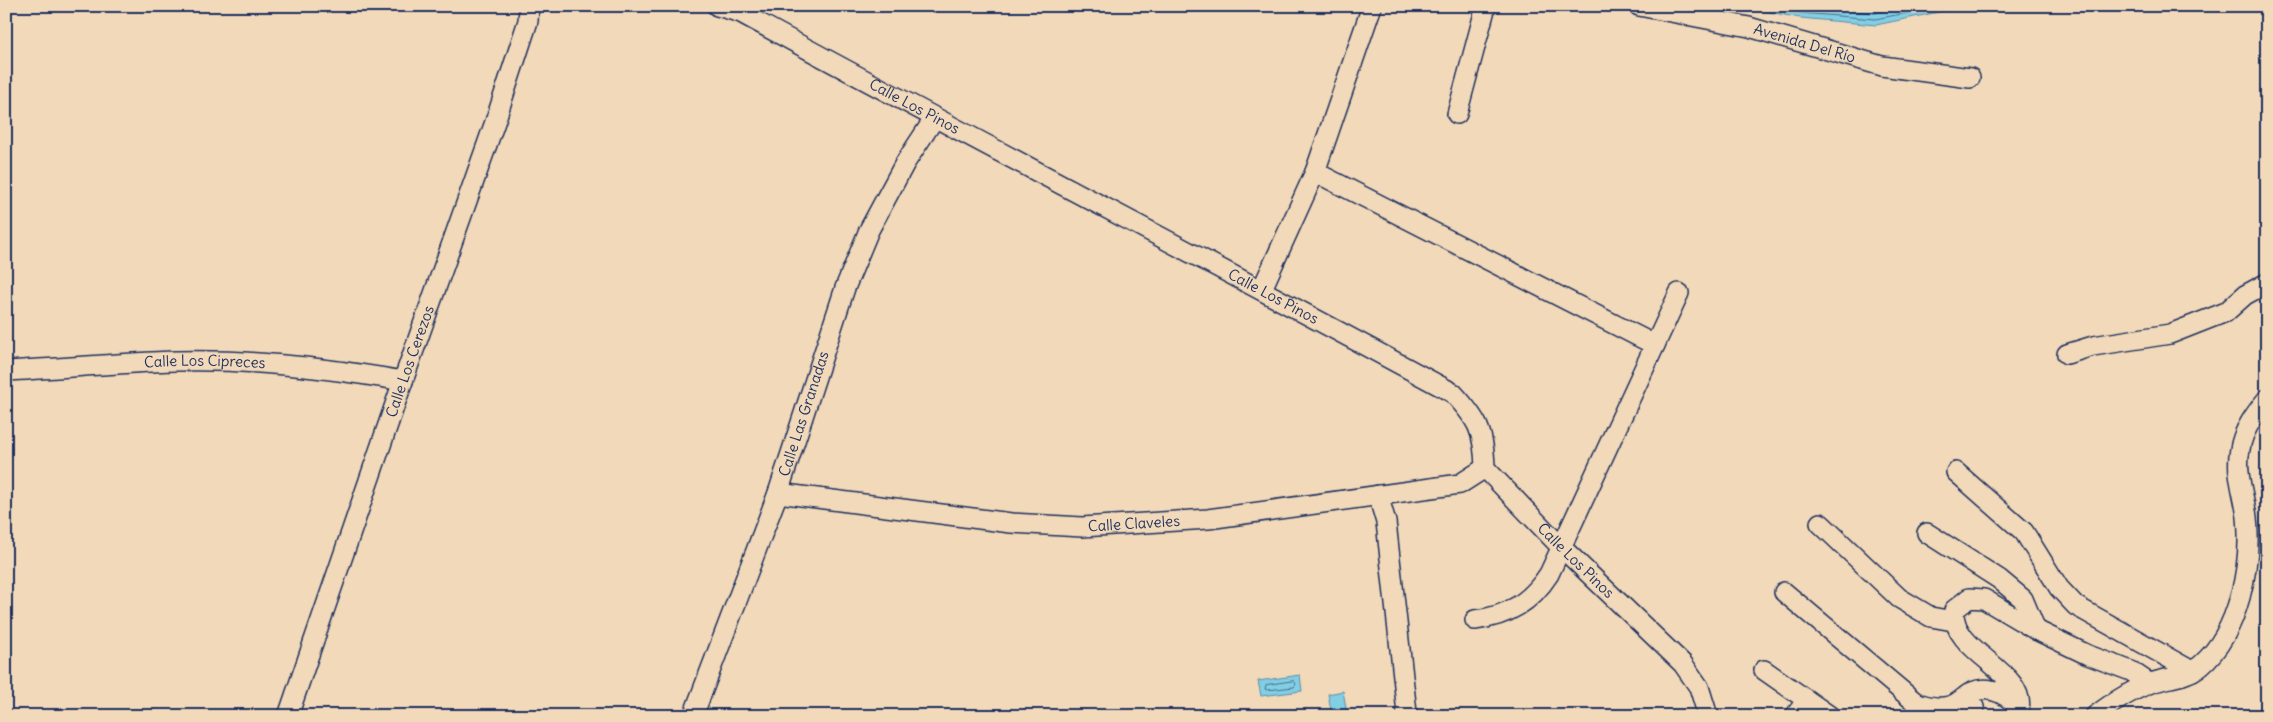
<svg xmlns="http://www.w3.org/2000/svg" width="2273" height="722" viewBox="0 0 2273 722" font-family="Delius,sans-serif">
<rect width="100%" height="100%" fill="#f2d9b9"/>
<filter id="ink" filterUnits="userSpaceOnUse"><feTurbulence type="fractalNoise" baseFrequency=".02" numOctaves="2"/><feDisplacementMap in="SourceGraphic" scale="10" xChannelSelector="R" yChannelSelector="G"/><feConvolveMatrix kernelMatrix="1 2 1 2 8 2 1 2 1" color-interpolation-filters="sRGB"/></filter>
<g filter="url(#ink)">
<path fill="#82cee2" stroke="#598ead" d="M1738,6H1968L1876,25L1800,18Z
M1300,675L1302,691L1261,696L1258,681Z
M1343,691L1347,714L1332,716L1328,694Z"/>
<g fill="none" stroke-linecap="round" stroke-linejoin="round">
<path stroke="#446f93" stroke-width="1" d="M1765,6L1801,13L1875,19L1944,6
M1800,6L1875,13L1911,6
M1294,681L1296,684L1294,687L1267,690L1265,689L1266,685Z"/>
<g stroke="#1b2f5e" stroke-width="22">
<g id="minor">
<path id="s1" d="M717,6L741,13C977,142 1217,265 1453,393C1478,420 1484,431 1485,468L1556,542L1683,664L1699,687L1708,716"/>
<path id="s2" d="M1639,6L1749,27L1882,66L1970,78"/>
<path d="M1457,114L1486,6"/>
<path d="M1315,172L1655,345"/>
<path d="M1262,289L1315,172L1372,6"/>
<path d="M2067,354L2093,346L2170,334L2226,312L2245,295L2267,283"/>
<path id="s3" d="M6,371C63,368 120,363 176,361C252,359 328,368 403,381"/>
<path d="M1956,472L2024,532L2059,588L2076,606L2192,671"/>
<path id="s4" d="M778,493L1011,523L1082,527L1208,519L1460,484L1485,468"/>
<path d="M1378,495L1386,522L1407,713"/>
<path d="M1820,523L1899,598L1931,617L1953,621"/>
<path d="M1927,533L1999,579L2023,599L2036,630"/>
<path d="M1784,592L1915,702C1926,706 1938,709 1949,706C1959,704 1964,696 1972,692C1991,684 2012,696 2020,713"/>
<path d="M1475,620C1508,616 1531,602 1549,574L1679,293"/>
<path d="M1764,670L1830,716"/>
<path d="M1964,698L1974,707L1975,716"/>
<path d="M2019,710C2027,670 1951,653 1954,610L1969,598L1984,599L2036,630L2088,655L2131,671L2149,683"/>
<path id="s5" d="M288,716L403,381L495,122L528,21L529,6"/>
<path id="s6" d="M693,716L778,493L845,288L869,230L905,163L934,119"/>
<path d="M1795,716L1807,700"/>
<path d="M2095,716C2112,703 2132,690 2151,683C2168,677 2186,678 2201,665C2239,632 2252,565 2247,517C2244,494 2235,472 2240,449C2243,430 2255,414 2267,399"/>
</g>
</g>
<use href="#minor" stroke="#f2d9b9" stroke-width="19"/>
</g>
</g>
<g text-anchor="middle" stroke-width="4" stroke-linejoin="round" paint-order="stroke">
<g font-size="15" fill="#1b2f5e" stroke="#f2d9b9">
<text dy="5" stroke="none"><textPath href="#s2" startOffset="170">Avenida Del Río</textPath></text>
<text dy="5" stroke="none"><textPath href="#s1" startOffset="222">Calle Los Pinos</textPath></text>
<text dy="5" stroke="none"><textPath href="#s1" startOffset="628">Calle Los Pinos</textPath></text>
<text dy="5" stroke="none"><textPath href="#s5" startOffset="375">Calle Los Cerezos</textPath></text>
<text dy="5" stroke="none"><textPath href="#s3" startOffset="199">Calle Los Cipreces</textPath></text>
<text dy="5" stroke="none"><textPath href="#s6" startOffset="322">Calle Las Granadas</textPath></text>
<text dy="5" stroke="none"><textPath href="#s4" startOffset="358">Calle Claveles</textPath></text>
<text dy="5" stroke="none"><textPath href="#s1" startOffset="1046">Calle Los Pinos</textPath></text>
</g>
</g>
<rect width="2273" height="722" fill="none" stroke="#f2d9b9" stroke-width="25"/>
<rect x="12" y="12" width="2248" height="697" fill="none" stroke="#1b2f5e" stroke-width="2" filter="url(#ink)"/>
</svg>
